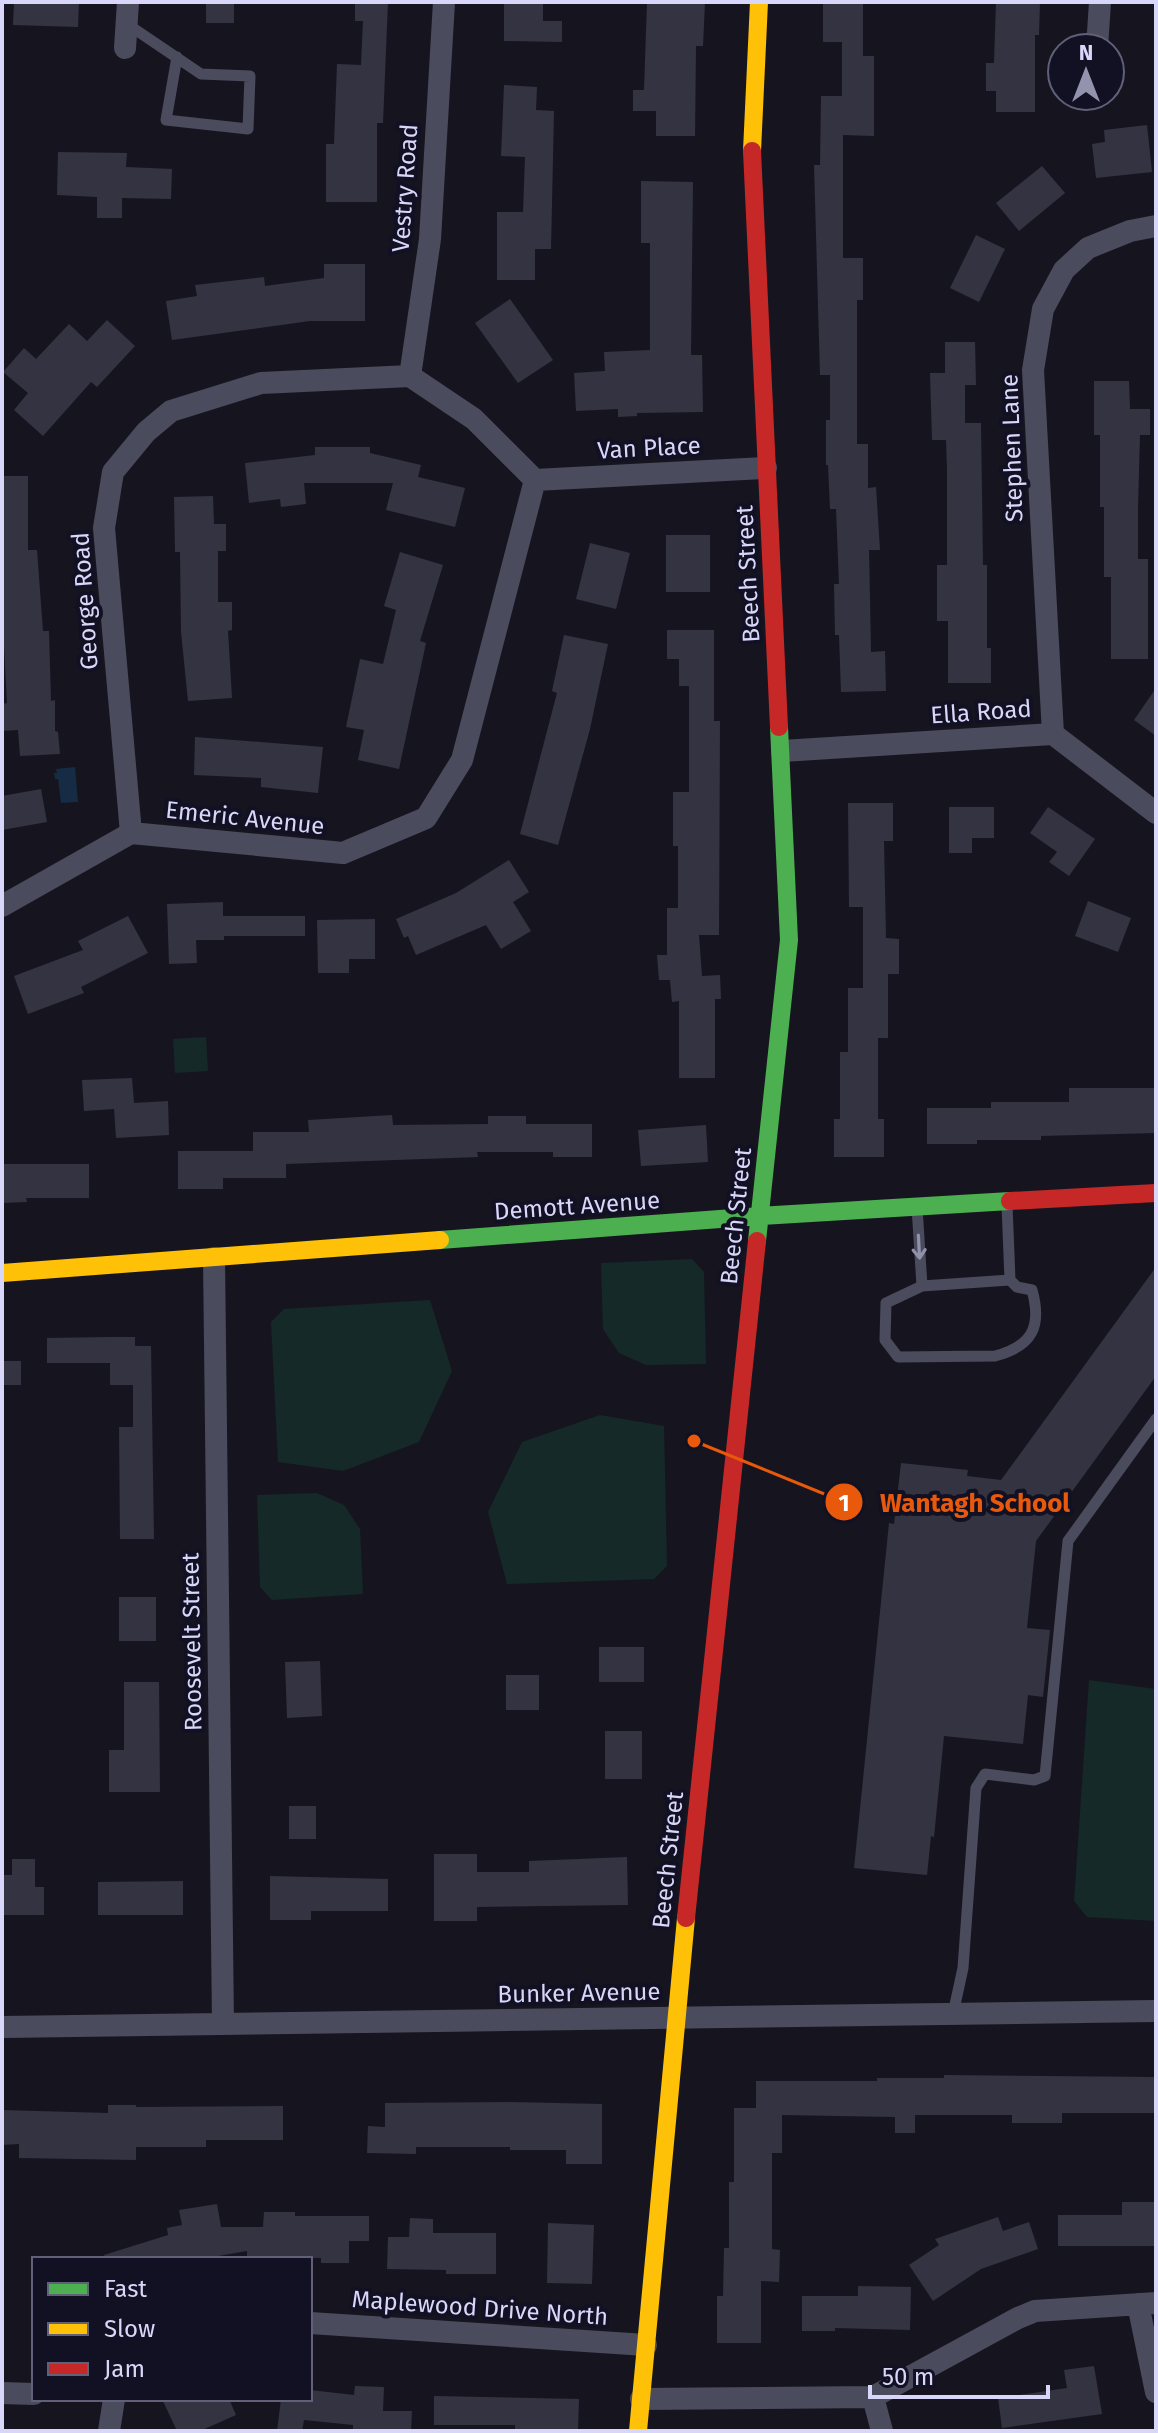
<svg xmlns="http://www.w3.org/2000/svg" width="1158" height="2433" viewBox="0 0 1158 2433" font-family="'Fira Sans',sans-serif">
<rect width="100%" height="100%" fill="#16151f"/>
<path fill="#152928" d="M206,1037L208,1071L175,1073L173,1039Z
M692,1259L704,1272L706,1364L646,1365L619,1353L603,1329L601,1263Z
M430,1300L452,1371L419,1442L343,1471L278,1462L271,1322L284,1309Z
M600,1415L664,1426L667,1566L654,1579L507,1584L488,1512L522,1442Z
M317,1493L344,1505L360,1529L363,1594L272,1600L260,1587L257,1495Z
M1089,1680L1156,1689V1921L1087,1917L1074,1901Z"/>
<path fill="#162b44" d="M75,767L78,802L61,803L58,779H55L54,773H57L56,769Z"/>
<path fill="#343341" d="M14,2H79L78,27L13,25Z
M206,2H234V23H206Z
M355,2H388L383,123H377V202H326V144H334L337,64L361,65L363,21H355Z
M504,2H543V21H562V42L504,41Z
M647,2H705L703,46H696L695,136H656V111H633V90H644Z
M823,2H863V56H874V136L843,135V258H863V300H857V444H868V488L876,487L880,550H869L871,652L885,651L886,691L841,692L839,635H835L834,584H839L836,509H830L828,465H826V420H830V375H820L814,165H820L821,96H842V42H823Z
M996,2H1040L1039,35H1035V112H996V91H986V63H994Z
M504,85L537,87L536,110L554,111L551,249H535V280H497V212H523L525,157L501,156Z
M1147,125L1152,172L1096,178L1092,144L1105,142L1104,130Z
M58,152L127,153L126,167L172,169L171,199L122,198V218H97V197L57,195Z
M1042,166L1065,193L1019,231L996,203Z
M641,181L693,182L691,355H702L703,412L637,413V416L618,417V409L576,411L574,373L605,371L604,352L650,350V243H641Z
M976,235L1005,249L979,302L950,288Z
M324,264H365V321H310L172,340L166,301L197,296L195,285L264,277L265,286L324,278Z
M510,299L553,360L518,383L475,323Z
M107,320L135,346L97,387L91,382L43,436L14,410L28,393L3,372L24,348L36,359L69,324L87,341Z
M945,342H975L976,385H965V423H981L983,565H987V648H991V683H948V621H937V565H947V469L946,440H932L930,373H945Z
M1094,381H1129L1130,409H1150V435H1140L1138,507V559H1148V659H1111V577H1104V507H1100V435H1094Z
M315,447H370V453L421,465L418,477L465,488L455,527L386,510L393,483H304L306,504L281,507L280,499L249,503L245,463L315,455Z
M2,476H28V550H37L43,631H49L51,701L55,700V731L58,732L60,754L20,756L18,730L2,731V704L7,703L2,609Z
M213,496L214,524H226V551H218V602H232V630L228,631L232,698L188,701L181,632L180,552H175L174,497Z
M666,535H710V592H666Z
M590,543L630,553L616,609L576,599Z
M400,552L443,565L420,641L426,643L399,769L358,760L364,730L346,727L360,659L383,664L396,610L384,606Z
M667,630H714V721H720L719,935H699L702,976L720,975L721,999H715V1078H679V1001L672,1002L670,980H659L657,955H667V908H678V846H673V792H689V686H679V659H667Z
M564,635L608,644L590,729L558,845L520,834L557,693L552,691Z
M1156,688V736L1134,720Z
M195,737L323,747L318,793L261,787V778L194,775Z
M41,789L47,822L2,830V796Z
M848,803H893V841H884L886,938L899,939V974H888V1038H878V1119H884V1157H834V1119H840V1052H848V988H863V907H849Z
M949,807H994V838H972V853H949Z
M1048,807L1095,839L1069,876L1049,862L1057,852L1030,833Z
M509,860L529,892L513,902L531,931L501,949L486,925L416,955L408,936L404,938L396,919L456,893Z
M1088,901L1131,918L1118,952L1075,936Z
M223,902V916H305V936H224V940H196L197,963L169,964L167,904Z
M128,916L148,953L81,987L84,993L28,1014L14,976L83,950L78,941Z
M375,919V959H349V973H318L317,920Z
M132,1078L134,1103L168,1101L169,1135L116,1138L114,1109L84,1111L82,1080Z
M1069,1088H1156V1133L1041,1136V1140H977V1144H927V1108H991V1102H1069Z
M392,1115L393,1125L488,1124V1116H526V1124H592V1157H553V1152H477L478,1157L286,1164V1178H223V1189H178V1151H253V1132H309L308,1120Z
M706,1125L708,1162L641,1166L638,1130Z
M2,1164H89V1198H26L27,1202L2,1203Z
M1156,1267V1376L1036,1541L1027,1628L1050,1630L1043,1697L1028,1695L1023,1744L944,1736L934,1837L931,1836L927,1875L854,1868L889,1523L894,1524L901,1463L968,1470L967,1476L1001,1480Z
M110,1337H135V1346H151L154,1539H120L119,1427H133V1385H110V1363H47V1338Z
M2,1361H21V1385H2Z
M119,1597H156V1641H119Z
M599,1647H644V1682H599Z
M320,1661L322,1716L287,1718L285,1662Z
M506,1675H539V1710H506Z
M124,1682H159L160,1792H109V1750H124Z
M605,1731H642V1779H605Z
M289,1806H316V1839H289Z
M434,1854H477V1872H529V1861L627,1857L628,1905L477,1907V1921H434Z
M12,1859H35V1887H44V1915H2V1875H12Z
M270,1876L388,1879V1911H311V1920H270Z
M183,1881V1915H98V1882Z
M944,2075L1156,2077V2113H1062V2123H1012V2115H915V2133H895V2117L782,2115V2153H772V2249L780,2250L779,2282L761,2281V2343H717V2296H723L724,2248H729V2182H734V2108H756V2081H877V2078H944Z
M510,2102L602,2104V2164H566V2150H510V2147H416V2154L367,2153L368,2126L385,2127V2103Z
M108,2105H136V2107L283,2106V2140H206V2147H136V2160L19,2158V2144L2,2145V2110L108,2113Z
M1122,2202H1156V2246H1058V2215H1122Z
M217,2204L221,2227H263L264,2212H295V2216H369V2241H349V2263H321V2258L247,2257V2251L201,2259H105L104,2255L168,2235L167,2228L182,2225L179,2210Z
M998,2217L1003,2231L1029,2222L1038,2249L981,2269L933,2301L909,2265L939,2245L935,2239Z
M410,2218L433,2219V2233H496V2274H446V2270L387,2269L388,2237H409Z
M548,2223L594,2225L592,2284L547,2283Z
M858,2286L911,2287L910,2330L835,2328V2331H802V2296H858Z
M1094,2366L1102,2414L1002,2428L998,2398L1067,2388L1064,2370Z
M355,2386L384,2387L383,2411H412L411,2431H353V2425L304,2420L302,2431H277L281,2399H310V2390L354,2395Z
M434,2396L579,2399L578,2431H515V2425H434Z
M162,2399H229L236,2415L200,2431H177Z"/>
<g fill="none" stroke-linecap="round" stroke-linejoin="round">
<path stroke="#4b4b5e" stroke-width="11" d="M127,24L201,74L250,76L248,129L166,120L177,57
M1007,1205L1010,1280
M917,1207L922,1286
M1010,1280L1017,1287L1032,1290C1042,1326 1033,1346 995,1356L898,1357L885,1340L886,1303L922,1286Z
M953,2014L963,1968L976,1788L985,1774L1034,1780L1045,1776L1068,1541L1156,1419"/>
<path stroke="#4b4b5e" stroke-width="22" d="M125,48L128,2
M1097,48L1100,2
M410,376L430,239L444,2
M535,480L766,468
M1053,734L1033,370L1043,309L1064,270L1088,248L1130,231L1156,226
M782,751L1053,734L1156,813
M131,833L104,528L113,472L146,432L171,411L261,383L410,376L474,419L535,480
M2,906L131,833L343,853L426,818L462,760L535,480
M214,1258L223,2024
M2,2027L1156,2011
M1138,2304L1156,2392
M310,2323L646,2345
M2,2393L34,2394
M873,2397L882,2431
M641,2399L873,2397L1018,2318L1035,2311L1156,2303
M109,2431L114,2399"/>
<path stroke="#4caf50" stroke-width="18" d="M440,1240L760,1216L1010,1201
M757,1241L789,940L779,727"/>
<path stroke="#ffc107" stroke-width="18" d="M752,151L759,2
M2,1273L440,1240
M638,2431L686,1918"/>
<path stroke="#c62828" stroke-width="18" d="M752,151L779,727
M1010,1201L1156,1193
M686,1918L757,1241"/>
</g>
<defs><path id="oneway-shaft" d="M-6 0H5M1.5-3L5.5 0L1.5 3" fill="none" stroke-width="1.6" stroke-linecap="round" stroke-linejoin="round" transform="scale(2)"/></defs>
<use stroke="#9291ac" href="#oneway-shaft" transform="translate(919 1247) rotate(87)"/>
<g text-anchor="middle" stroke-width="8" stroke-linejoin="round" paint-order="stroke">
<g font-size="24" fill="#d8d7fa" stroke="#121123">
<text transform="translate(405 188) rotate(-86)" y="8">Vestry Road</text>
<text transform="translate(649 448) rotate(-3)" y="8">Van Place</text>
<text transform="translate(1012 448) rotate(-92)" y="8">Stephen Lane</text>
<text transform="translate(748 574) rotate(-93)" y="8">Beech Street</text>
<text transform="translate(85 601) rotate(-94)" y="8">George Road</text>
<text transform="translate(981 712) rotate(-4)" y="8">Ella Road</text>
<text transform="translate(245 818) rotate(6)" y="8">Emeric Avenue</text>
<text transform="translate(577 1206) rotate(-4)" y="8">Demott Avenue</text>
<text transform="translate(736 1216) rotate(-84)" y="8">Beech Street</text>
<text transform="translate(192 1642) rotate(-91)" y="8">Roosevelt Street</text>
<text transform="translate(668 1860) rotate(-84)" y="8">Beech Street</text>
<text transform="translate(579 1993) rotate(-1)" y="8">Bunker Avenue</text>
<text transform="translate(480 2308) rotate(4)" y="8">Maplewood Drive North</text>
</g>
</g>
<path fill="none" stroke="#e8590c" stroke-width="3" d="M694 1441L844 1502"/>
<g fill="#e8590c" stroke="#121123" stroke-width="3">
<circle cx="694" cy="1441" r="8"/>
<circle cx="844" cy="1502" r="20"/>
</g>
<g font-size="24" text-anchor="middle" font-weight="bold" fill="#fff">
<text x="844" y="1511">1</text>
</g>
<g font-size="26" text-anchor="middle" font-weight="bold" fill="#e8590c" stroke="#121123" stroke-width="8" stroke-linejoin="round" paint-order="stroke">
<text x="975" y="1512">Wantagh School</text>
</g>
<rect width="1158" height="2433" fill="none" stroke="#d8d7fa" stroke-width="8"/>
<rect x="32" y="2257" width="280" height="144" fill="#121123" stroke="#616079" stroke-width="2"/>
<rect x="48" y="2283" width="40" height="12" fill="#4caf50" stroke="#616079" stroke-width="2"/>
<text x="104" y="2297" font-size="24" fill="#d8d7fa">Fast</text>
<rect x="48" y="2323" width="40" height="12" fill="#ffc107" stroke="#616079" stroke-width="2"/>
<text x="104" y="2337" font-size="24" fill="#d8d7fa">Slow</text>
<rect x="48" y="2363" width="40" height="12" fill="#c62828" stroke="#616079" stroke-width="2"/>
<text x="104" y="2377" font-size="24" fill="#d8d7fa">Jam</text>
<g transform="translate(1086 72)"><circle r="38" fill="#121123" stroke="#616079" stroke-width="2"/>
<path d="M0-6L14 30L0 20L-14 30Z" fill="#9493ad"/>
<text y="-12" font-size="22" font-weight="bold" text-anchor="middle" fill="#d8d7fa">N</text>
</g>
<path d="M870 2385v12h178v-12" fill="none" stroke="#d8d7fa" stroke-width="4"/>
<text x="882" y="2385" font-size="24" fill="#d8d7fa" stroke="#121123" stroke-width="6" paint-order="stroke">50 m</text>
</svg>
